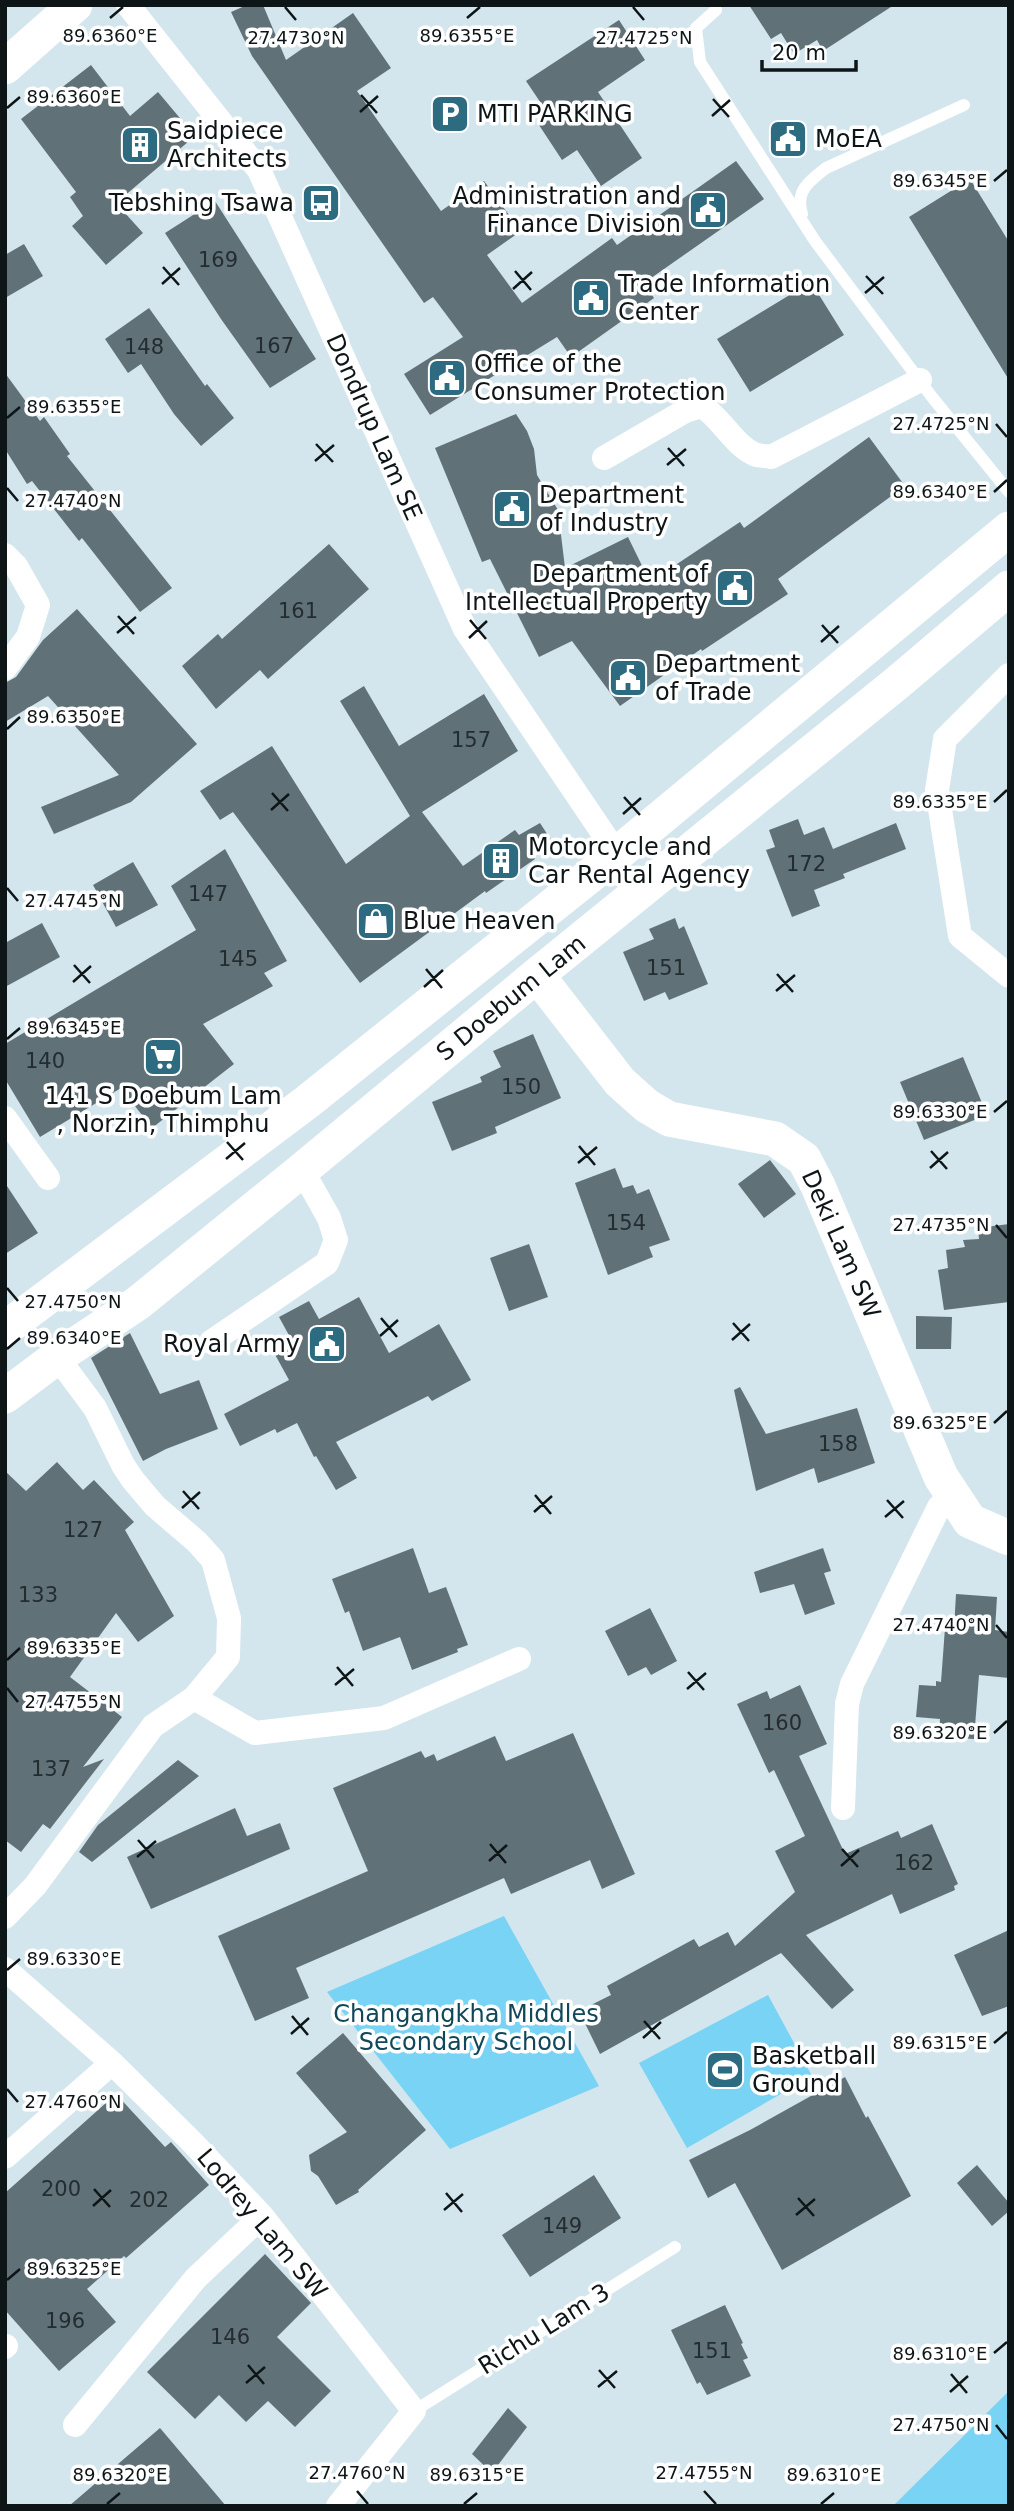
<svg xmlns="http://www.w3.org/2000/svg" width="1014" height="2511" viewBox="0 0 1014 2511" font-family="'DejaVu Sans',sans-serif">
<rect width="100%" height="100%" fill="#d3e5ed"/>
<path fill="#79d3f5" d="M504,1916L599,2086L450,2149L327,1992Z
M768,1995L812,2076L687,2148L639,2063Z
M1009,2391V2506H893Z"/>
<path fill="#617178" d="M247,5H263L286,60L353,13L391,68L357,91L441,211L484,181L521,231L487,255L522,303L612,238L617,245L736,161L764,199L644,283L654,298L571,357L557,337L430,415L404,374L463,337L433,297L424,303L252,56L231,12Z
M749,5H894L823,51L817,40L794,54L781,33L771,39Z
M619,20L645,60L598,92L642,158L601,186L577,150L562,160L537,122L549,115L526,81Z
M91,65L130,116L158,92L195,136L116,203L143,233L106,265L72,226L83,216L70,197L76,192L21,119Z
M970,179L1009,242V380L909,217Z
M215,201L316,359L270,388L221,319L165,233Z
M24,244L43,276L5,298V255Z
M811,282L844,335L750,392L717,339Z
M149,308L205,386L207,384L234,418L201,446L174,414L141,364L128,373L105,339Z
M5,373L40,421L44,417L70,454L67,456L172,588L140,612L82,538L79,541L32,481L27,484L5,449Z
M516,414L527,431L534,449L537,475L558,510L565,568L628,537L650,582L740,522L744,528L869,437L905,486L778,579L788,594L702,651L701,649L620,706L572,641L539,657L490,559L482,562L435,448Z
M329,544L369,589L268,679L260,670L216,709L182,666L218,634L222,639Z
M77,609L197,744L131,802L54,834L41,807L119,775L48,696L5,722V683L16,677L43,640Z
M364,686L399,746L484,694L518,751L422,812L463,866L515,830L519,835L540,823L553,843L533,856L535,859L486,893L485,891L360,983L233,812L220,820L200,791L272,746L346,864L410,816L340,701Z
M798,819L804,835L824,827L833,849L896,823L906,849L843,874L845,878L814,890L820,906L792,917L766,850L775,847L769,830Z
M225,849L287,961L264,973L273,986L203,1024L234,1064L152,1128L121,1088L40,1137L5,1079V1044L196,930L171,886Z
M133,862L158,905L116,927L93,885Z
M675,918L679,929L684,926L708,984L669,1000L665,992L644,1001L623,952L654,939L649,929Z
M42,923L60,957L5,987V943Z
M533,1034L561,1098L495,1127L497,1133L452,1151L432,1102L482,1082L480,1077L501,1067L493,1051Z
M963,1057L987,1115L924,1140L900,1082Z
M770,1160L796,1194L764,1218L738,1184Z
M615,1168L623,1188L633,1185L637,1194L649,1189L670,1240L649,1247L653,1257L608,1275L575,1183Z
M5,1183L38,1233L5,1254Z
M1009,1224V1302L944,1310L938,1270L948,1268L946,1250L965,1247L963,1240L979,1239L978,1228Z
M529,1244L548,1297L509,1311L490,1258Z
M359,1297L389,1353L439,1324L471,1380L432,1401L428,1396L336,1442L357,1478L336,1490L316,1456L314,1457L297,1423L277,1433L275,1429L240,1446L224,1414L289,1380L272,1349L291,1339L279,1317L309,1301L319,1319Z
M916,1316L952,1317L951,1349H916Z
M130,1333L160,1394L199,1380L218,1429L166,1449L143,1461L91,1358Z
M740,1387L766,1434L857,1408L875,1463L818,1483L814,1468L756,1491L734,1390Z
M57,1462L83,1490L94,1480L134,1522L125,1530L174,1616L138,1642L116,1613L70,1677L122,1717L83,1767L104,1759L50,1829L43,1824L21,1852L5,1840V1471L26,1491Z
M413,1548L429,1593L446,1587L468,1645L457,1649L458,1652L412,1670L400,1637L363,1651L349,1611L345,1613L332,1579Z
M823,1548L831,1571L824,1573L835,1604L805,1615L794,1584L760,1593L754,1572Z
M956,1594L997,1597L995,1630L1009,1632V1678L979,1675L974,1739L939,1737L940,1719L916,1717L919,1685L936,1686V1681L941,1682L945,1628L954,1629Z
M650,1608L677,1661L651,1675L646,1667L628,1676L605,1631Z
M800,1685L827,1744L799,1756L845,1854L898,1831L901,1838L932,1824L958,1884L954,1886L955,1890L900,1914L892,1894L806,1935L854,1990L832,2009L781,1953L600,2054L579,2011L611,1995L607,1986L694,1939L699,1947L728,1932L735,1946L795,1892L775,1851L805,1836L774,1770L769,1773L737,1704L767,1691L770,1699Z
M573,1733L635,1874L602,1889L590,1860L511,1894L504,1878L296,1968L309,1998L255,2021L218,1936L368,1871L333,1788L421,1751L425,1758L434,1754L437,1761L495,1736L506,1761Z
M178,1760L199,1776L92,1862L79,1852L98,1825Z
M235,1808L247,1836L280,1823L290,1849L151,1909L127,1857Z
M1009,1930V2006L982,2016L954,1955Z
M343,2033L426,2130L358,2190L359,2192L336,2205L318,2176L311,2171L309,2155L347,2132L296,2073Z
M845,2077L866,2118L868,2116L911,2196L782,2270L735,2183L708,2198L689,2160L750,2130Z
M116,2094L165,2147L171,2142L209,2185L126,2258L124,2256L87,2289L116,2322L59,2371L5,2310V2193Z
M977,2165L1009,2203V2211L992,2226L957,2183Z
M594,2175L621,2218L530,2277L502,2235Z
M265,2254L311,2303L277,2337L331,2391L295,2427L268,2401L246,2422L219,2395L195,2419L147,2372Z
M725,2305L743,2343L741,2344L748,2358L743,2360L751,2376L707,2395L700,2382L697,2384L671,2330Z
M508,2408L527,2427L492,2473L472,2454Z
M160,2428L226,2506H69Z"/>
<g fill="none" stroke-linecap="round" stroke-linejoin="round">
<path stroke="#fff" stroke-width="12" d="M716,10L696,28L700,62L815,241L932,397L1009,492
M802,214C795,191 809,181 826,168L964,105
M414,2411L675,2247"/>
<path stroke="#fff" stroke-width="24" d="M128,5L259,170L465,629L617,854
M604,458L685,411L702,406C722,419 733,444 754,454C759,456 766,456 771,457L920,380
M5,555L16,566L38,605L28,637L5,668
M1009,675L945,739L937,790L960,936L1009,976
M5,1118L48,1178
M211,1342L327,1263L336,1240L329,1218L302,1170
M194,1698L255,1733L384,1718L519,1659
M843,1808L847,1704L852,1684L939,1507L951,1495
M5,1917L35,1886L153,1726L194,1698L228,1657L229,1618L213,1560L197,1542L155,1506L133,1480L123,1465L95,1408L57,1357
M5,1969L112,2063L192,2142L262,2216L414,2411L338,2506
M5,2157L112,2063
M5,2347L6,2346
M75,2425L196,2278L262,2216"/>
<path stroke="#fff" stroke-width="35" d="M5,67L75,5
M537,975L620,1082L647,1106L669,1119L775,1139L804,1159L818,1186L941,1477L970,1521L1009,1538
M5,1329L307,1102L617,854L1009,529
M5,1396L57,1357L138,1303L302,1170L537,975L897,683L1009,588"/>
</g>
<path fill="none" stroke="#0e1517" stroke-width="2.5" d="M285,7L296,20M633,7L644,20M110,18L123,7M467,18L480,7M361,95L377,113M713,99L729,117M7,108L20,97M360,112L378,96M712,116L730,100M994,181L1007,170M163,267L179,285M515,271L531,290M866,276L883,294M162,284L180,268M513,289L532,272M865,293L884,277M7,418L20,407M996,424L1007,437M316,444L333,462M668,448L684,466M315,461L334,445M667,465L686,449M7,488L18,501M994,492L1007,480M118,616L134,634M470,620L486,639M822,625L838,643M117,633L136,617M469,638L487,621M821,642L839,626M7,729L20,717M272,793L288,811M624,797L640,815M994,802L1007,790M271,810L289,794M623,814L641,798M7,888L18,901M74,965L90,983M426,969L442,988M777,974L793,992M73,982L91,966M424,987L443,970M776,991L795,975M7,1039L20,1028M994,1112L1007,1101M227,1142L243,1160M579,1146L595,1165M931,1151L947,1169M226,1159L245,1143M578,1163L597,1147M930,1168L948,1152M996,1225L1007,1238M7,1288L18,1301M381,1318L397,1337M733,1323L749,1341M380,1336L398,1320M732,1340L750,1324M7,1349L20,1338M994,1423L1007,1411M183,1491L199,1509M535,1495L551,1514M887,1500L903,1518M182,1508L200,1492M534,1512L552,1496M885,1517L904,1501M996,1625L1007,1638M7,1660L20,1648M337,1667L353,1686M688,1672L704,1690M335,1685L354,1669M7,1688L18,1702M687,1689L706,1673M994,1733L1007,1721M138,1840L154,1858M490,1844L506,1863M842,1849L858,1867M137,1857L156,1841M489,1861L507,1845M841,1866L859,1850M7,1970L20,1959M292,2016L308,2035M644,2021L660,2039M291,2034L309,2018M643,2038L661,2022M994,2043L1007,2032M7,2089L18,2102M94,2189L110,2207M446,2193L462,2212M798,2198L814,2216M93,2206L111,2190M444,2210L463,2194M796,2215L815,2199M7,2280L20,2269M994,2353L1007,2342M248,2365L264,2384M599,2370L615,2388M951,2374L967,2393M246,2383L265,2367M598,2387L617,2371M950,2392L968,2376M996,2425L1007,2439M357,2491L368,2504M704,2491L716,2504M107,2504L120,2493M464,2504L477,2493M821,2504L834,2493"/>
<defs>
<g id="parking-square" transform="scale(2.0125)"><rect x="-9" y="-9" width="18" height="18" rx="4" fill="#2d6b81" stroke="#fff"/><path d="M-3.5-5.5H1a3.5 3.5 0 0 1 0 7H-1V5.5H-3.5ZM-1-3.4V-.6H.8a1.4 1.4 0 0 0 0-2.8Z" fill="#fff"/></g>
<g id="civic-square" transform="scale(2.0125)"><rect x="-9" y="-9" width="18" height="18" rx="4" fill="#2d6b81" stroke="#fff"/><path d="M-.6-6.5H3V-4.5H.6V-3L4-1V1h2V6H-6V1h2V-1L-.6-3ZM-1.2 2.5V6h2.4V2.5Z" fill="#fff"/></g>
<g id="building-square" transform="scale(2.0125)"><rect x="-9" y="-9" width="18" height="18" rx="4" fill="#2d6b81" stroke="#fff"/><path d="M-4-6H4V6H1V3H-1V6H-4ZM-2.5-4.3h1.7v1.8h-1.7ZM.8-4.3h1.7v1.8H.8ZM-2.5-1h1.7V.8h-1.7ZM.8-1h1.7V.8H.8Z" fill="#fff"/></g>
<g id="bus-square" transform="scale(2.0125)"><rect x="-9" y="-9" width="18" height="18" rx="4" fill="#2d6b81" stroke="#fff"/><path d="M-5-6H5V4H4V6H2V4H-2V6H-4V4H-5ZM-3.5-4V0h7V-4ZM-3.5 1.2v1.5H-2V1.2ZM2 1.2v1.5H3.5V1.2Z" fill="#fff"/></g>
<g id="shop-square" transform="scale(2.0125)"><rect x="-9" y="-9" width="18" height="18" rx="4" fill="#2d6b81" stroke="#fff"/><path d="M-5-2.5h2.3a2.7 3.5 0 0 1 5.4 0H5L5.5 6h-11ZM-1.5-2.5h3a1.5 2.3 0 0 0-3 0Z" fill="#fff"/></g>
<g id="supermarket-square" transform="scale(2.0125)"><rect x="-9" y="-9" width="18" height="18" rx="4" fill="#2d6b81" stroke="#fff"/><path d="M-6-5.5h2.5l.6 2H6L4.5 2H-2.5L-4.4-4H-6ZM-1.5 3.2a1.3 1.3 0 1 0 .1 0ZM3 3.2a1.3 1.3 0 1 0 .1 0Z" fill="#fff"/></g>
<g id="stadium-square" transform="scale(2.0125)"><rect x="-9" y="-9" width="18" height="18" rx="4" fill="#2d6b81" stroke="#fff"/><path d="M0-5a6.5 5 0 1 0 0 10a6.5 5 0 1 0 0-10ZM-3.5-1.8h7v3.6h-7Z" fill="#fff"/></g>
</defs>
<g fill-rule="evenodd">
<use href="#parking-square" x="450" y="114"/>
<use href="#civic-square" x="788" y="139"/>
<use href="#building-square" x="140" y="145"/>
<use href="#bus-square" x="321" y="203"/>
<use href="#civic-square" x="708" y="210"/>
<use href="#civic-square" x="591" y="298"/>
<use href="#civic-square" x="447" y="378"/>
<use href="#civic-square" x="512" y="509"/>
<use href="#civic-square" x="735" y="588"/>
<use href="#civic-square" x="628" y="678"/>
<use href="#building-square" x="501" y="861"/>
<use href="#shop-square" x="376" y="921"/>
<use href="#supermarket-square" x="163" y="1057"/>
<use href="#civic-square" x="327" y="1344"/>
<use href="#stadium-square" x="725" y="2070"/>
</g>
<g text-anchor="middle" stroke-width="7" stroke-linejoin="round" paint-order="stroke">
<g font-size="21" fill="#232c2f">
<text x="218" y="267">169</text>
<text x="274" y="353">167</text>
<text x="144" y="354">148</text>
<text x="298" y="618">161</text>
<text x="471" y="747">157</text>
<text x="806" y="871">172</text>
<text x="208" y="901">147</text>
<text x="238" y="966">145</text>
<text x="666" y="975">151</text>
<text x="45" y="1068">140</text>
<text x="521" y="1094">150</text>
<text x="626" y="1230">154</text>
<text x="838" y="1451">158</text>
<text x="83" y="1537">127</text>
<text x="38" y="1602">133</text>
<text x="782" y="1730">160</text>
<text x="51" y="1776">137</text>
<text x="914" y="1870">162</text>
<text x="61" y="2196">200</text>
<text x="149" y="2207">202</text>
<text x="562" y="2233">149</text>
<text x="65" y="2328">196</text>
<text x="230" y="2344">146</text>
<text x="712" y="2358">151</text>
</g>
<g font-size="24" fill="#0e1517" stroke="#fff" text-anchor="start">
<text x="477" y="122">MTI PARKING</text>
<text x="167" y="139">Saidpiece<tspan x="167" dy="28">Architects</tspan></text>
<text x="815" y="147">MoEA</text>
<text x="681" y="204" text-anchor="end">Administration and<tspan x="681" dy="28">Finance Division</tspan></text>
<text x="294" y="211" text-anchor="end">Tebshing Tsawa</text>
<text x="618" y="292">Trade Information<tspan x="618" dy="28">Center</tspan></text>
<text x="474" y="372">Office of the<tspan x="474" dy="28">Consumer Protection</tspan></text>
<text x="539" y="503">Department<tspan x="539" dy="28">of Industry</tspan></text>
<text x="708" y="582" text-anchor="end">Department of<tspan x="708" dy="28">Intellectual Property</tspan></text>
<text x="655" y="672">Department<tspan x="655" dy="28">of Trade</tspan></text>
<text x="528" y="855">Motorcycle and<tspan x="528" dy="28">Car Rental Agency</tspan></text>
<text x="403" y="929">Blue Heaven</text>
<text x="163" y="1104" text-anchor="middle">141 S Doebum Lam<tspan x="163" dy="28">, Norzin, Thimphu</tspan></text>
<text x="300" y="1352" text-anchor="end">Royal Army</text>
<text x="752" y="2064">Basketball<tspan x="752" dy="28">Ground</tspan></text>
</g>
<g font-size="24" fill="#0e1517" stroke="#fff">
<text transform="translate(374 427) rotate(66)" y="8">Dondrup Lam SE</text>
<text transform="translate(511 998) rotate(-39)" y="8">S Doebum Lam</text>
<text transform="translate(841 1244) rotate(66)" y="8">Deki Lam SW</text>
<text transform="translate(262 2224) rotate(50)" y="8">Lodrey Lam SW</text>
<text transform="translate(544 2329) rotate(-32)" y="8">Richu Lam 3</text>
</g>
<g font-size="24" fill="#10485a" stroke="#fff">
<text x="466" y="2022">Changangkha Middles<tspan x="466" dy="28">Secondary School</tspan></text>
</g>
</g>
<g font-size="18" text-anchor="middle" fill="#0e1517" stroke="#fff" stroke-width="7" stroke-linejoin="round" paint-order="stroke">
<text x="110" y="42">89.6360°E</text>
<text x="467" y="42">89.6355°E</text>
<text x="296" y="44">27.4730°N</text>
<text x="644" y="44">27.4725°N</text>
<text x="74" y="103">89.6360°E</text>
<text x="940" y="187">89.6345°E</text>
<text x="74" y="413">89.6355°E</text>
<text x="941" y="430">27.4725°N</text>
<text x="940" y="498">89.6340°E</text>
<text x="73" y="507">27.4740°N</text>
<text x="74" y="723">89.6350°E</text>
<text x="940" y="808">89.6335°E</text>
<text x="73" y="907">27.4745°N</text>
<text x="74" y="1034">89.6345°E</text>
<text x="940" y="1118">89.6330°E</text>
<text x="941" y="1231">27.4735°N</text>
<text x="73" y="1308">27.4750°N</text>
<text x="74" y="1344">89.6340°E</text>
<text x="940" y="1429">89.6325°E</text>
<text x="941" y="1631">27.4740°N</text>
<text x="74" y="1654">89.6335°E</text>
<text x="73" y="1708">27.4755°N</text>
<text x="940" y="1739">89.6320°E</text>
<text x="74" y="1965">89.6330°E</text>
<text x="940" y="2049">89.6315°E</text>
<text x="73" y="2108">27.4760°N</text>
<text x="74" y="2275">89.6325°E</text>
<text x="940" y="2360">89.6310°E</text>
<text x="941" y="2431">27.4750°N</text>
<text x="357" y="2479">27.4760°N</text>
<text x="704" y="2479">27.4755°N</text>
<text x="120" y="2481">89.6320°E</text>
<text x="477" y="2481">89.6315°E</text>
<text x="834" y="2481">89.6310°E</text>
</g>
<rect width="1014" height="2511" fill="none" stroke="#0e1517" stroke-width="14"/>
<path d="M762 60v10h94v-10" fill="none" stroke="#0e1517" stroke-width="3.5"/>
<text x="772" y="60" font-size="21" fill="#0e1517" stroke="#ffffff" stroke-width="5" paint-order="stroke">20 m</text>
</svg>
